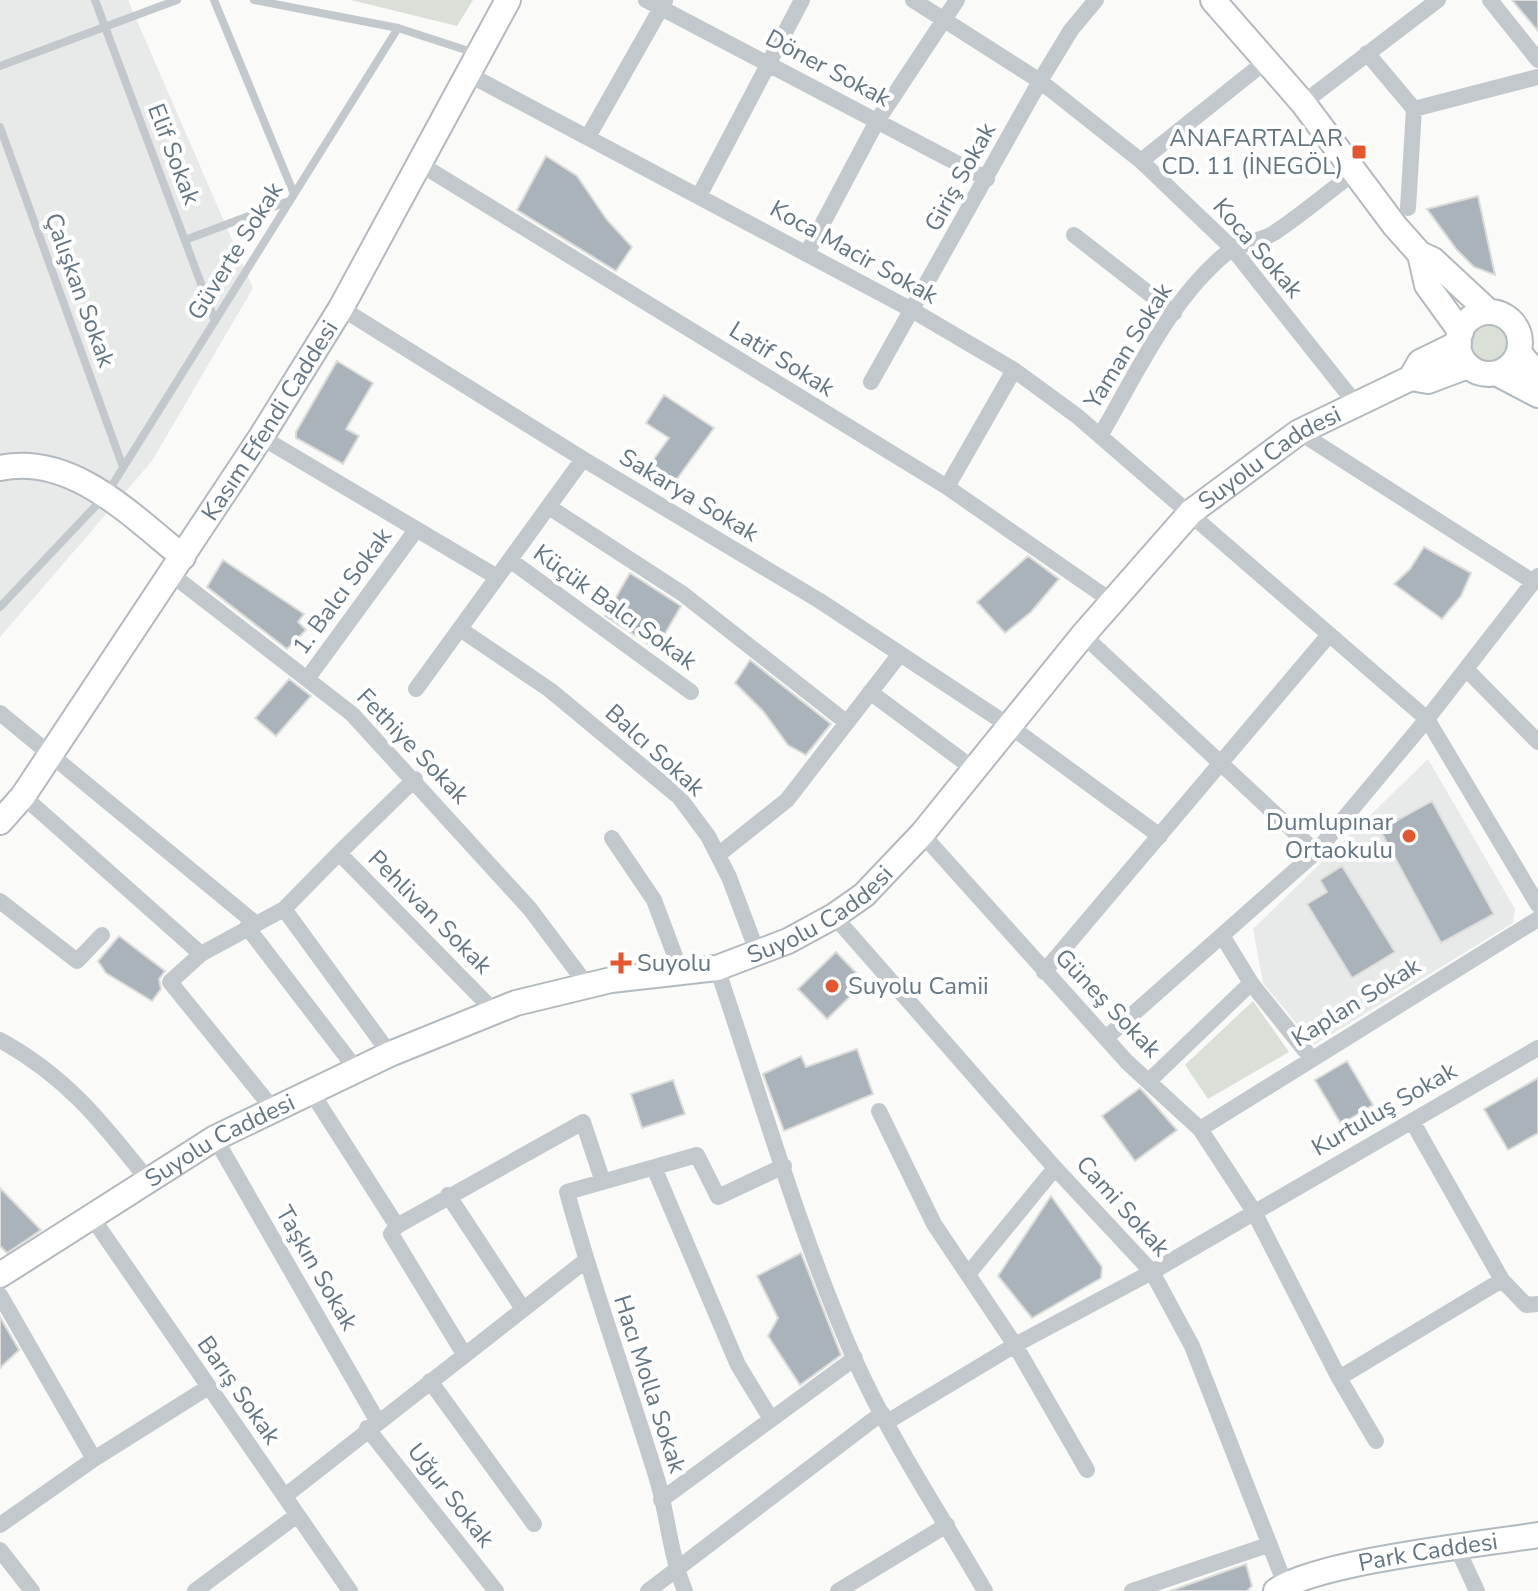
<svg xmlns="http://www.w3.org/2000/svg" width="1538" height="1591" viewBox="0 0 1538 1591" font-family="'Nunito Sans',sans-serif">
<rect width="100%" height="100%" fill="#fafaf8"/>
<path fill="#e8e9e9" d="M0,0H128L253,288L152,461L0,637Z
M1428,759L1515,909L1513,923L1314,1045L1263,983L1253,929Z"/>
<path fill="#dadfd7" d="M351,0H473L457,26Z
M1471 343a18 18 0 1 1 36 0a18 18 0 1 1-36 0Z
M1253,1001L1289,1052L1208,1099L1185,1065Z"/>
<path fill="#aab3b9" stroke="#dcdcda" stroke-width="2" d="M1512,0H1538V31Z
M546,156L577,176L607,220L632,247L616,271L517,210Z
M1478,196L1495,275L1474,267L1457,250L1427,209Z
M337,361L373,383L346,429L359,436L343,464L296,438V432Z
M664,395L714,428L671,487L646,470L669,438L646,423Z
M1424,547L1471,573L1461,596L1442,619L1394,584L1410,569Z
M1028,556L1059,579L1031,612L1005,633L977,602Z
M223,560L304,614L298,622L306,630L287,649L207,587Z
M630,573L681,606L656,649L605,616Z
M750,660L831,724L806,755L788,745L763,711L735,683Z
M289,679L311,696L276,736L255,718Z
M1432,801L1494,914L1441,943L1380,830Z
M1342,866L1395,952L1352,978L1307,904L1327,892L1320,880Z
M119,936L165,971L159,979L161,989L152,1001L106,973L98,961Z
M836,952L865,982L827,1019L798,989Z
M857,1049L873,1094L784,1131L763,1074L801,1056L806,1067Z
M1347,1061L1373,1105L1341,1124L1315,1080Z
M1538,1078V1133L1508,1150L1484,1109Z
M673,1080L685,1114L642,1128L631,1094Z
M1140,1088L1177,1130L1135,1161L1102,1116Z
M0,1188L41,1230L7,1253L0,1246Z
M1051,1196L1102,1267L1101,1278L1032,1318L998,1276Z
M801,1253L841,1355L800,1385L768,1336L778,1318L757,1276Z
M0,1317L19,1350L0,1368Z
M1246,1564L1252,1586L1247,1591H1170Z"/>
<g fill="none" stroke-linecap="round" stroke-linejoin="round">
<g stroke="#b3babf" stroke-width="28">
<g id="secondary">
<path d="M1213,0L1303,103L1395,226L1420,254L1433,260L1489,312"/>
<path d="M1420,254L1427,285L1461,332"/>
<circle cx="1489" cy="343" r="31"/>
<path d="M1519,353L1538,375"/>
<path d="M1498,374L1538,395"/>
<path d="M1411,378L1420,362L1459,343"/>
<path d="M1411,378L1428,381L1468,366"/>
<path d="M0,468C72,453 132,516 183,557"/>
<path id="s1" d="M0,822L23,796L261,437L341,308L508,0"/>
<path id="s2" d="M0,1275L215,1138L390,1054L516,1003L611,980L717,968L788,941L834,916L864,895L922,834L1083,635L1191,512L1299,432L1411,378"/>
<path id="s3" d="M1276,1591C1315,1562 1482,1544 1538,1535"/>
</g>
</g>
<path stroke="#c3c8cc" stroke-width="8" d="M95,0L215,321
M214,0L294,194
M254,0L398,28L475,53
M0,66L177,0
M0,127L123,467
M185,240L289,201
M0,607L106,495L398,28"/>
<path stroke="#c3c8cc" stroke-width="16" d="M646,0L987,179
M913,0L1040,81L1141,161L1232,248L1356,404
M1490,0L1538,60
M1367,53L1414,109L1408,208
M468,74L912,310L1014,370L1077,416L1427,719L1538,905
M1303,103L1438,0
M1414,109L1538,77
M589,135L665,1
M1141,161L1266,61
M420,164L947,487L1113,602
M699,196L802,0
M1074,235L1174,313
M807,253L877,121L957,0
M341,308L583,459L820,601L1011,727L1160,836
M871,382L1040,81L1071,30L1096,0
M1299,432L1532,581
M1100,436C1137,373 1171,297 1229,251C1236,245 1261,241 1274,233C1301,215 1326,194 1352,174
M261,437L497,577
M947,487L1014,370
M549,507L683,594L846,722
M510,560L691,692
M171,574L352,714L530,909L587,985
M460,629L550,690L679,797L708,836L729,877L758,954
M1083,635L1316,852
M1466,669L1538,742
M307,679L416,530
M416,689L583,459
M870,692L975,770
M0,713L255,923
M415,779L339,853L494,1011
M23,796L201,954L170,982L273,1109
M922,834L1127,1062L1200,1129L1253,1210L1339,1378L1376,1441
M612,838L654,900L681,972
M718,855L787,800L900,654
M0,901L77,961L102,935
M284,909L390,1054
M834,916L1055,1168L1152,1272L1192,1346L1285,1584
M247,927L356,1069
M1223,937L1251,983L1311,1058
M201,954L284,909L339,853
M717,968C761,1098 799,1232 854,1358C890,1439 941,1515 985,1591
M1044,972L1328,636
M1107,1037L1316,852L1427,719L1538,576
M0,1040C66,1076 102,1122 148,1180
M1150,1080L1251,983
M310,1090L397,1226
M879,1111L934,1224L1015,1345L1087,1470
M1412,1121L1502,1280L1526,1305L1538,1304
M1200,1129L1538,919
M215,1138L378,1422
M655,1170L738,1365L771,1419
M448,1195L523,1309
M91,1216L350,1591
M969,1273L1055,1168
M0,1295L94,1459
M464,1354L391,1234L397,1226L583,1122L603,1182
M1339,1378L1502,1280
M430,1381L534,1524
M887,1422L1015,1345L1152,1272L1538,1048
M367,1428L496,1591
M285,1496L585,1261
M661,1500L855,1358
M0,1525L94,1459L207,1388
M1457,1548L1477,1591
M0,1550L32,1591
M195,1591L296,1516
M648,1591L882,1413
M685,1591C670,1555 668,1516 657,1479C628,1383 593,1289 567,1192L697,1155L718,1197L784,1166
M838,1591L947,1525
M1132,1591L1268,1545"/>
<use href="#secondary" stroke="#fff" stroke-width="24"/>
</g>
<g fill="#e4572e" stroke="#fff" stroke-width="3">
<rect x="1351" y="144" width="16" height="16" rx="4"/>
<circle cx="1409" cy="836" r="8"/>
<path d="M617 951h8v8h8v8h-8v8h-8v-8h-8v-8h8z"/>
<circle cx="832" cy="986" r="8"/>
</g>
<g text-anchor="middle" stroke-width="8" stroke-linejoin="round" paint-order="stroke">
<g font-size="24" fill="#657683" stroke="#fff">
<text transform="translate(828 68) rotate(28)" y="8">Döner Sokak</text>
<text transform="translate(174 154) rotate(69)" y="8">Elif Sokak</text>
<text transform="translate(960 177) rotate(-61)" y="8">Giriş Sokak</text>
<text transform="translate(1258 248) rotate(49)" y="8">Koca Sokak</text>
<text transform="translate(235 251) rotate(-58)" y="8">Güverte Sokak</text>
<text transform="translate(854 252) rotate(29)" y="8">Koca Macir Sokak</text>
<text transform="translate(80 290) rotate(70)" y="8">Çalışkan Sokak</text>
<text transform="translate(1128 346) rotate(-58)" y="8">Yaman Sokak</text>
<text transform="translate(782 359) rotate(32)" y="8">Latif Sokak</text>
<text dy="8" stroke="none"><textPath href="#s1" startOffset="484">Kasım Efendi Caddesi</textPath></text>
<text dy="8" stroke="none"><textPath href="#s2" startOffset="1554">Suyolu Caddesi</textPath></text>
<text transform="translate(689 495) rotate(31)" y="8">Sakarya Sokak</text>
<text transform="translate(342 591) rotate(-54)" y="8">1. Balcı Sokak</text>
<text transform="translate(615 607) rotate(36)" y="8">Küçük Balcı Sokak</text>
<text transform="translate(413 746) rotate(46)" y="8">Fethiye Sokak</text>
<text transform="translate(655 750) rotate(42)" y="8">Balcı Sokak</text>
<text dy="8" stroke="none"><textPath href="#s2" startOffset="906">Suyolu Caddesi</textPath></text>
<text transform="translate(430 912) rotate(45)" y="8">Pehlivan Sokak</text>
<text transform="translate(1356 1002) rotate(-32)" y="8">Kaplan Sokak</text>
<text transform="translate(1108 1003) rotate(46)" y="8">Güneş Sokak</text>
<text transform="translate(1384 1109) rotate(-30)" y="8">Kurtuluş Sokak</text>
<text dy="8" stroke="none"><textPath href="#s2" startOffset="258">Suyolu Caddesi</textPath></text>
<text transform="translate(1123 1206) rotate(48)" y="8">Cami Sokak</text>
<text transform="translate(317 1268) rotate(60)" y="8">Taşkın Sokak</text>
<text transform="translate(650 1384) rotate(72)" y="8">Hacı Molla Sokak</text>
<text transform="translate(239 1390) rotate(55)" y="8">Barış Sokak</text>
<text transform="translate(451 1495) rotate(52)" y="8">Uğur Sokak</text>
<text dy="8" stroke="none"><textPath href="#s3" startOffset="158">Park Caddesi</textPath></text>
</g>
<g font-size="24" fill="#657683" stroke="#fff" text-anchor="end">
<text x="1343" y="146">ANAFARTALAR<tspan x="1343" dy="28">CD. 11 (İNEGÖL)</tspan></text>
<text x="1393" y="830">Dumlupınar<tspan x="1393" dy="28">Ortaokulu</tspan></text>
<text x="637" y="971" text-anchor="start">Suyolu</text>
<text x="848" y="994" text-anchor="start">Suyolu Camii</text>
</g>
</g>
</svg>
